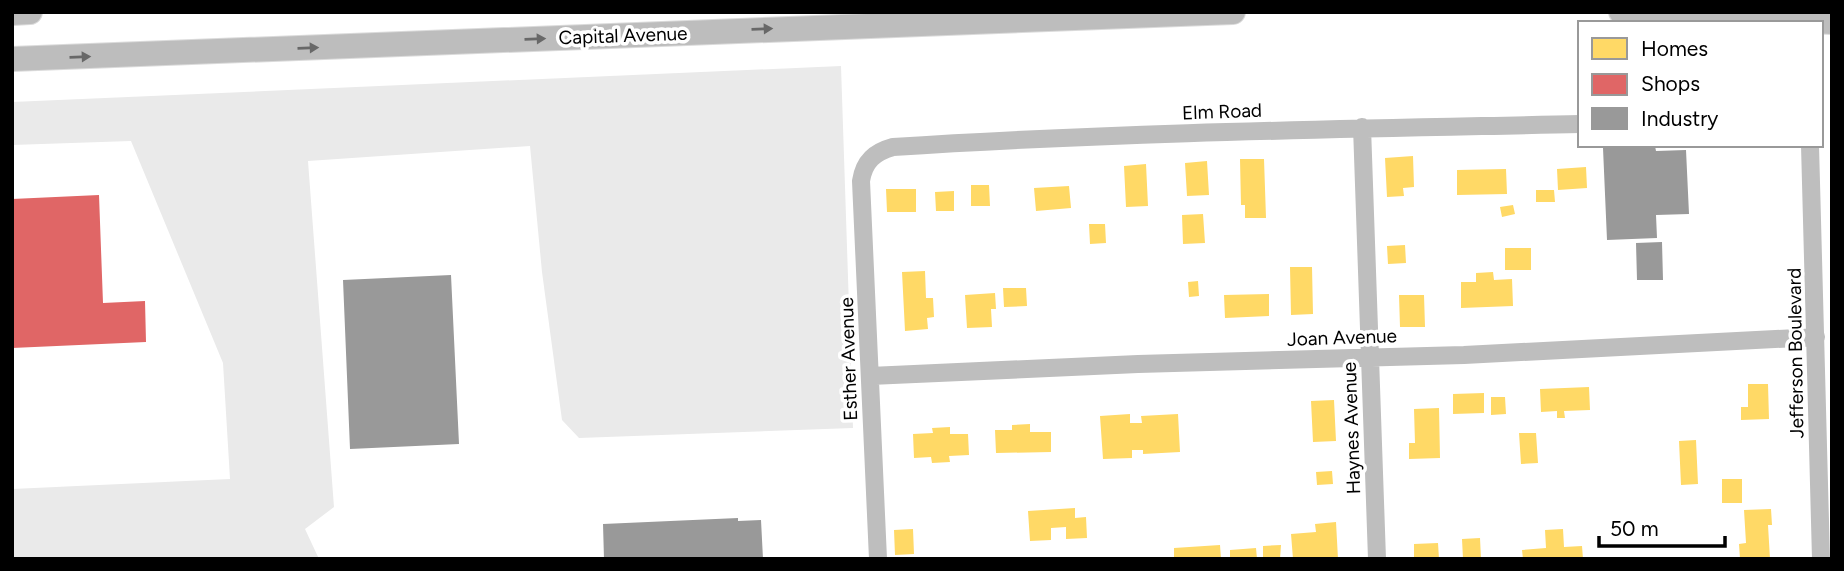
<svg xmlns="http://www.w3.org/2000/svg" width="1844" height="571" viewBox="0 0 1844 571" font-family="Figtree,sans-serif">
<rect width="100%" height="100%" fill="#fff"/>
<path fill="#eaeaea" d="M841,66L853,428L579,438L562,420L542,272L530,146L308,161L334,507L305,529L319,559H12V489L230,479L223,363L131,141L12,145V102Z"/>
<path fill="#ffd966" d="M1413,156L1414,187L1403,188L1404,196L1387,197L1385,158Z
M1240,159H1264L1266,218H1245V205H1241Z
M1207,161L1209,195L1187,196L1185,163Z
M1146,164L1148,206L1126,207L1124,166Z
M1586,167L1587,188L1558,190L1557,169Z
M1506,169L1507,194L1457,195V170Z
M971,185H989L990,206H971Z
M1069,186L1071,208L1036,211L1034,188Z
M886,189H916V212H887Z
M1536,190H1554L1555,202H1536Z
M954,191V211H936L935,192Z
M1513,205L1515,214L1502,217L1500,207Z
M1203,214L1205,243L1183,244L1182,215Z
M1089,224H1105L1106,243L1090,244Z
M1405,245L1406,263L1388,264L1387,246Z
M1505,248H1531V270H1505Z
M1290,267H1312L1313,314L1291,315Z
M925,271L926,298H933L934,317L927,318L928,329L905,331L902,272Z
M1493,272L1494,280L1512,279L1513,306L1461,308V282H1476V273Z
M1198,281L1199,296L1189,297L1188,282Z
M1003,288H1026L1027,306L1004,307Z
M995,293L996,309H991L992,327L967,328L965,295Z
M1269,294V316L1225,318L1224,295Z
M1399,295H1424L1425,327H1400Z
M1748,384H1768L1769,419L1741,420V407H1748Z
M1589,387L1590,410L1564,411L1565,418H1557V411L1541,412L1540,389Z
M1484,393V413L1453,414V394Z
M1491,397H1505L1506,414L1491,415Z
M1334,400L1336,441L1313,442L1311,401Z
M1439,408L1440,458L1409,459V443H1415L1414,409Z
M1130,414V423H1142L1141,416L1178,414L1180,452L1143,454V450H1132V458L1103,459L1100,416Z
M1030,424V432H1051V452L996,453L995,430H1012V425Z
M950,427V434H968L969,455L949,456L950,462L932,463L931,457L914,458L913,434L933,433L932,428Z
M1519,433H1536L1538,463L1521,464Z
M1696,440L1698,484L1681,485L1679,441Z
M1332,471L1333,484L1317,485L1316,472Z
M1722,479H1742V503H1722Z
M1075,508V518L1086,517L1087,538L1066,539V527L1051,528V540L1030,541L1028,511Z
M1771,509L1772,525H1768L1770,559H1740L1739,544L1746,543L1744,510Z
M1336,522L1338,559H1293L1291,534L1316,532L1315,524Z
M913,529L914,554L895,555L894,530Z
M1563,529L1564,547L1582,546L1583,559H1523L1522,550L1546,548L1545,530Z
M1480,538L1481,559H1463L1462,539Z
M1438,543L1439,559H1414V544Z
M1220,545L1221,559H1174V548Z
M1281,545L1280,559H1263V546Z
M1256,548L1257,559H1230V550Z"/>
<path fill="#e06666" d="M99,195L103,303L145,301L146,342L12,348V199Z"/>
<path fill="#999" d="M1655,146L1656,151L1686,150L1689,214L1656,215L1657,238L1607,240L1603,148Z
M1662,242L1663,280H1637L1636,243Z
M451,275L459,444L350,449L343,280Z
M738,518V521L761,520L763,559H604L603,524Z"/>
<g fill="none" stroke-linecap="round" stroke-linejoin="round">
<g stroke="#dbdbdb" stroke-width="26">
<path id="highway" d="M1621,12L1832,22
M12,13L30,12
M12,59L1233,12"/>
</g>
<path stroke="#bebebe" stroke-width="18" d="M1362,127L1377,559
M1810,145L1821,559
M870,376L1138,364L1464,355L1816,337
M878,559L861,181C864,161 875,152 893,147C1122,132 1351,129 1580,124"/>
<use href="#highway" stroke="#bdbdbd" stroke-width="24"/>
</g>
<defs><path id="oneway-solid" d="M-6-.8H1V-3.2L6.5 0L1 3.2V.8H-6Z" transform="scale(1.75)"/></defs>
<g fill="#686868">
<use href="#oneway-solid" transform="translate(762 29) rotate(-2)"/>
<use href="#oneway-solid" transform="translate(535 39) rotate(-2)"/>
<use href="#oneway-solid" transform="translate(308 48) rotate(-2)"/>
<use href="#oneway-solid" transform="translate(80 57) rotate(-2)"/>
</g>
<g text-anchor="middle" stroke-width="7" stroke-linejoin="round" paint-order="stroke">
<g font-size="19" fill="#000" stroke="#fff">
<text transform="translate(623 35) rotate(-2)" y="7">Capital Avenue</text>
<text transform="translate(1222 111) rotate(-2)" y="7">Elm Road</text>
<text transform="translate(1342 337) rotate(-2)" y="7">Joan Avenue</text>
<text transform="translate(1795 353) rotate(-91)" y="7">Jefferson Boulevard</text>
<text transform="translate(848 359) rotate(-92)" y="7">Esther Avenue</text>
<text transform="translate(1351 428) rotate(-92)" y="7">Haynes Avenue</text>
</g>
</g>
<rect width="1844" height="571" fill="none" stroke="#000000" stroke-width="28"/>
<rect x="1578" y="21" width="245" height="126" fill="#ffffff" stroke="#999999" stroke-width="2"/>
<rect x="1592" y="38" width="35" height="21" fill="#ffd966" stroke="#999999" stroke-width="2"/>
<text x="1641" y="56" font-size="21" fill="#000000">Homes</text>
<rect x="1592" y="74" width="35" height="21" fill="#e06666" stroke="#999999" stroke-width="2"/>
<text x="1641" y="91" font-size="21" fill="#000000">Shops</text>
<rect x="1592" y="108" width="35" height="21" fill="#999999" stroke="#999999" stroke-width="2"/>
<text x="1641" y="126" font-size="21" fill="#000000">Industry</text>
<path d="M1599 536v10h126v-10" fill="none" stroke="#000000" stroke-width="3.5"/>
<text x="1610" y="536" font-size="21" fill="#000000" stroke="#ffffff" stroke-width="5" paint-order="stroke">50 m</text>
</svg>
